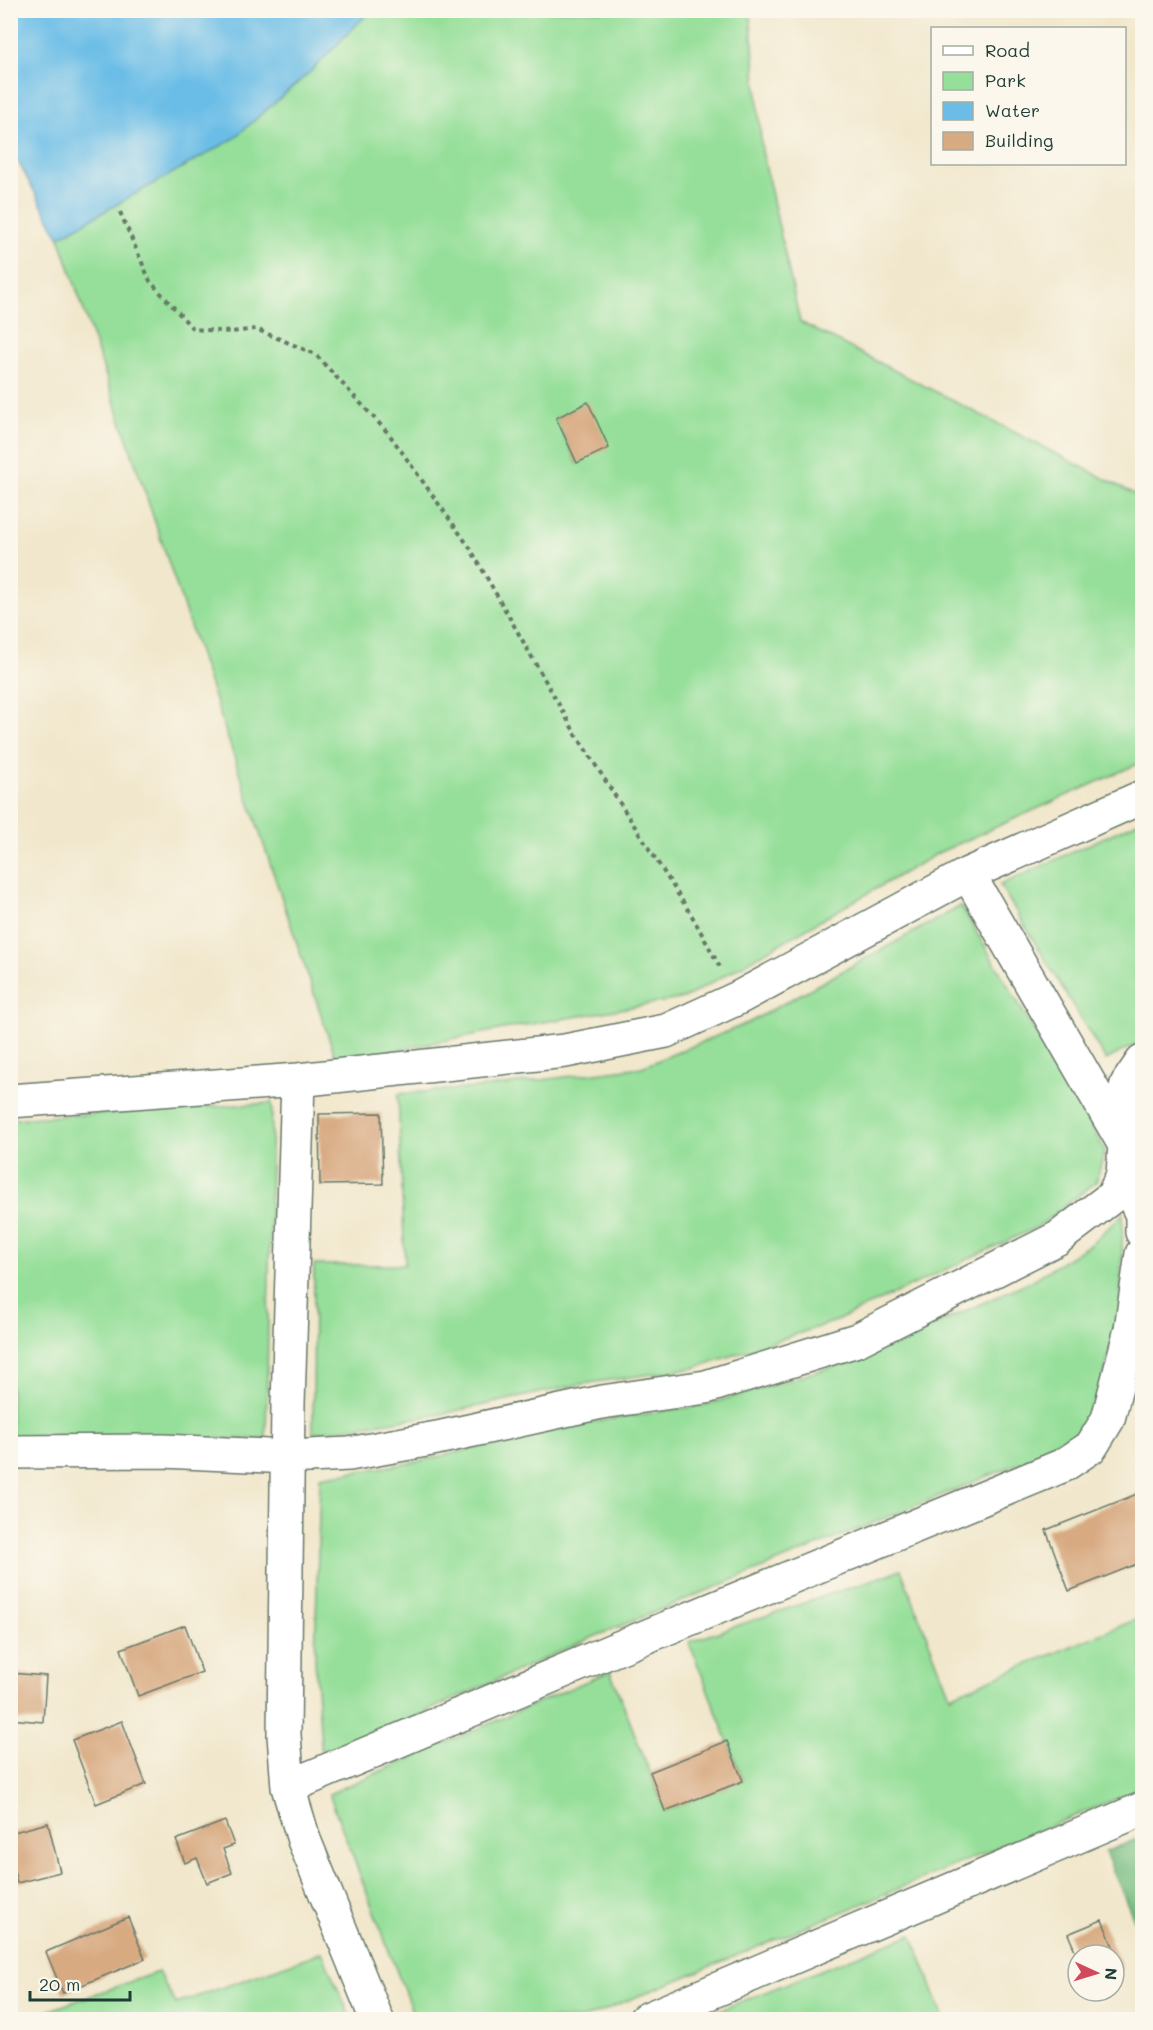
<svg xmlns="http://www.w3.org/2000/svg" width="1153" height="2030" viewBox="0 0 1153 2030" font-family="Mali,sans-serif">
<rect width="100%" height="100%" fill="#fbf7ec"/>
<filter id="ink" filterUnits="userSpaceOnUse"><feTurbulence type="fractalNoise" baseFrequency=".0167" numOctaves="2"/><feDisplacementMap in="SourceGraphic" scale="12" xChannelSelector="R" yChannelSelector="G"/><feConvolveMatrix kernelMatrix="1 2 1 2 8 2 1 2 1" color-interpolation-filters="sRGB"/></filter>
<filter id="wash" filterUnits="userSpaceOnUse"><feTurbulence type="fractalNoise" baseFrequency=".008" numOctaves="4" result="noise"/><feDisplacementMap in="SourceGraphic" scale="24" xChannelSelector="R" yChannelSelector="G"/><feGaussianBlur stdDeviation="1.35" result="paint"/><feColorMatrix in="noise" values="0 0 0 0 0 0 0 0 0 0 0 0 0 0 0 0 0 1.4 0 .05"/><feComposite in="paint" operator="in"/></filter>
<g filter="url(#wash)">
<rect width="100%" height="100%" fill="#f1e7cc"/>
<path fill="#96df9a" stroke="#5a8e67" stroke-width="1.5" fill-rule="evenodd" d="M370,11H750L762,151L800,322L1142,498V762L940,852L685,998L503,1029L337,1062L59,237L233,139L311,71ZM587,403L577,463L556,418Z
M1142,820V1041L1106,1060L1000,885Z
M961,906L1105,1150L1096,1182L1037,1227L836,1321L694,1368L582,1384L436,1415L313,1433L314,1265H405L398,1094L488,1087L642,1067L748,1023Z
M272,1103L266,1439L11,1437V1119Z
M1123,1214L1120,1308L1097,1405L1073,1438L1037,1456L586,1640L322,1758L315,1660L320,1477L411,1463L585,1423L705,1405L865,1357L1033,1280L1091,1244Z
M901,1570L950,1696L1142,1617V1788L583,2019H415L329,1794L610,1671L665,1811L743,1780L689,1642Z
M912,1934L944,2019H697Z
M322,1952L351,2019H25L158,1972L176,2004Z"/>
<path fill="#78be82" stroke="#4c7e5b" stroke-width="1.5" d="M1142,1837V1938L1105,1852Z"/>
<path fill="#6bbde7" stroke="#457d8e" stroke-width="1.5" d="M11,10H370V11L311,71L233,139L59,237L17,160H11Z"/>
<g id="blocks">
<path fill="#d8aa82" d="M588,402L609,448L577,463L556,418Z
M381,1113L383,1184L320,1185L319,1114Z
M1142,1492V1562L1069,1591L1046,1530Z
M185,1625L202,1672L138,1696L121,1649Z
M10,1673L46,1676L43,1722L10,1719Z
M122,1721L146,1784L96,1804L72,1740Z
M727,1741L743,1781L665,1811L650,1772Z
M225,1821L234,1845L223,1849L232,1873L207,1883L197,1858L185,1863L176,1840Z
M48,1823L60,1872L17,1883L10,1857V1833Z
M128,1917L145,1959L63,1993L46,1952Z
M1102,1920L1122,1968L1114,1971V1955H1077L1068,1934Z"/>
</g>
</g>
<g filter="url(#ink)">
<use href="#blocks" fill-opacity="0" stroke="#687869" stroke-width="1.5"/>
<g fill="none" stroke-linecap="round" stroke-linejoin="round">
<g stroke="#687869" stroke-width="36">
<path id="street" d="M968,874L1122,1140
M298,1080L288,1404L284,1735L288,1787L304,1840L377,2020
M10,1101L298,1080L565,1051L666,1031L738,998L968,874L1142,797
M1123,1175L1142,1215V1232
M10,1452L163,1451L289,1457L349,1454L437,1438L602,1402L706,1387L857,1340L1058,1238L1113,1196L1123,1175L1125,1144L1119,1115L1127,1084L1142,1062
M288,1787L611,1651L1064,1465L1091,1447L1108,1419L1131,1329L1142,1254
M645,2020L1142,1809"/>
</g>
<path stroke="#687869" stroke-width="4" stroke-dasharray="4.5 4.5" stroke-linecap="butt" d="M120,212L150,281L193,329L232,332L256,329L315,354L389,434L470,548L575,733L692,916L721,969"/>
<use href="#street" stroke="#fff" stroke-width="33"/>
</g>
</g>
<rect width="1153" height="2030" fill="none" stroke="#fbf7ec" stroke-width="36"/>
<rect x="931" y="27" width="195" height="138" fill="#fbf7ec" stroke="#a3ada2" stroke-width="1.5"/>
<rect x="943" y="46" width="30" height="9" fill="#ffffff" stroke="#a3ada2" stroke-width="1.5"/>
<text x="985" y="57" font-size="18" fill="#1f3d34">Road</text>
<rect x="943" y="72" width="30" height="18" fill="#96df9a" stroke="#a3ada2" stroke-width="1.5"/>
<text x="985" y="87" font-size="18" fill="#1f3d34">Park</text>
<rect x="943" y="102" width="30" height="18" fill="#6bbde7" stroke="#a3ada2" stroke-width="1.5"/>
<text x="985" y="117" font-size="18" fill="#1f3d34">Water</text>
<rect x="943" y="132" width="30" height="18" fill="#d8aa82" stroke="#a3ada2" stroke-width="1.5"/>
<text x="985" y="147" font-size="18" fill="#1f3d34">Building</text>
<g transform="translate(1096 1973) rotate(94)"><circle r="28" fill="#fbf7ec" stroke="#a3ada2" stroke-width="1.5"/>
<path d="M0-4.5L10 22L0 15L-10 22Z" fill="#d1495b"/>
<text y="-9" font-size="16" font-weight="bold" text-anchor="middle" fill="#1f3d34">N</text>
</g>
<path d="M30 1991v9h100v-9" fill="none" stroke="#1f3d34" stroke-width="3"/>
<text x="39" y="1991" font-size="18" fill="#1f3d34" stroke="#fbf7ec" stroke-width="4.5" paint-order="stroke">20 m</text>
</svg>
